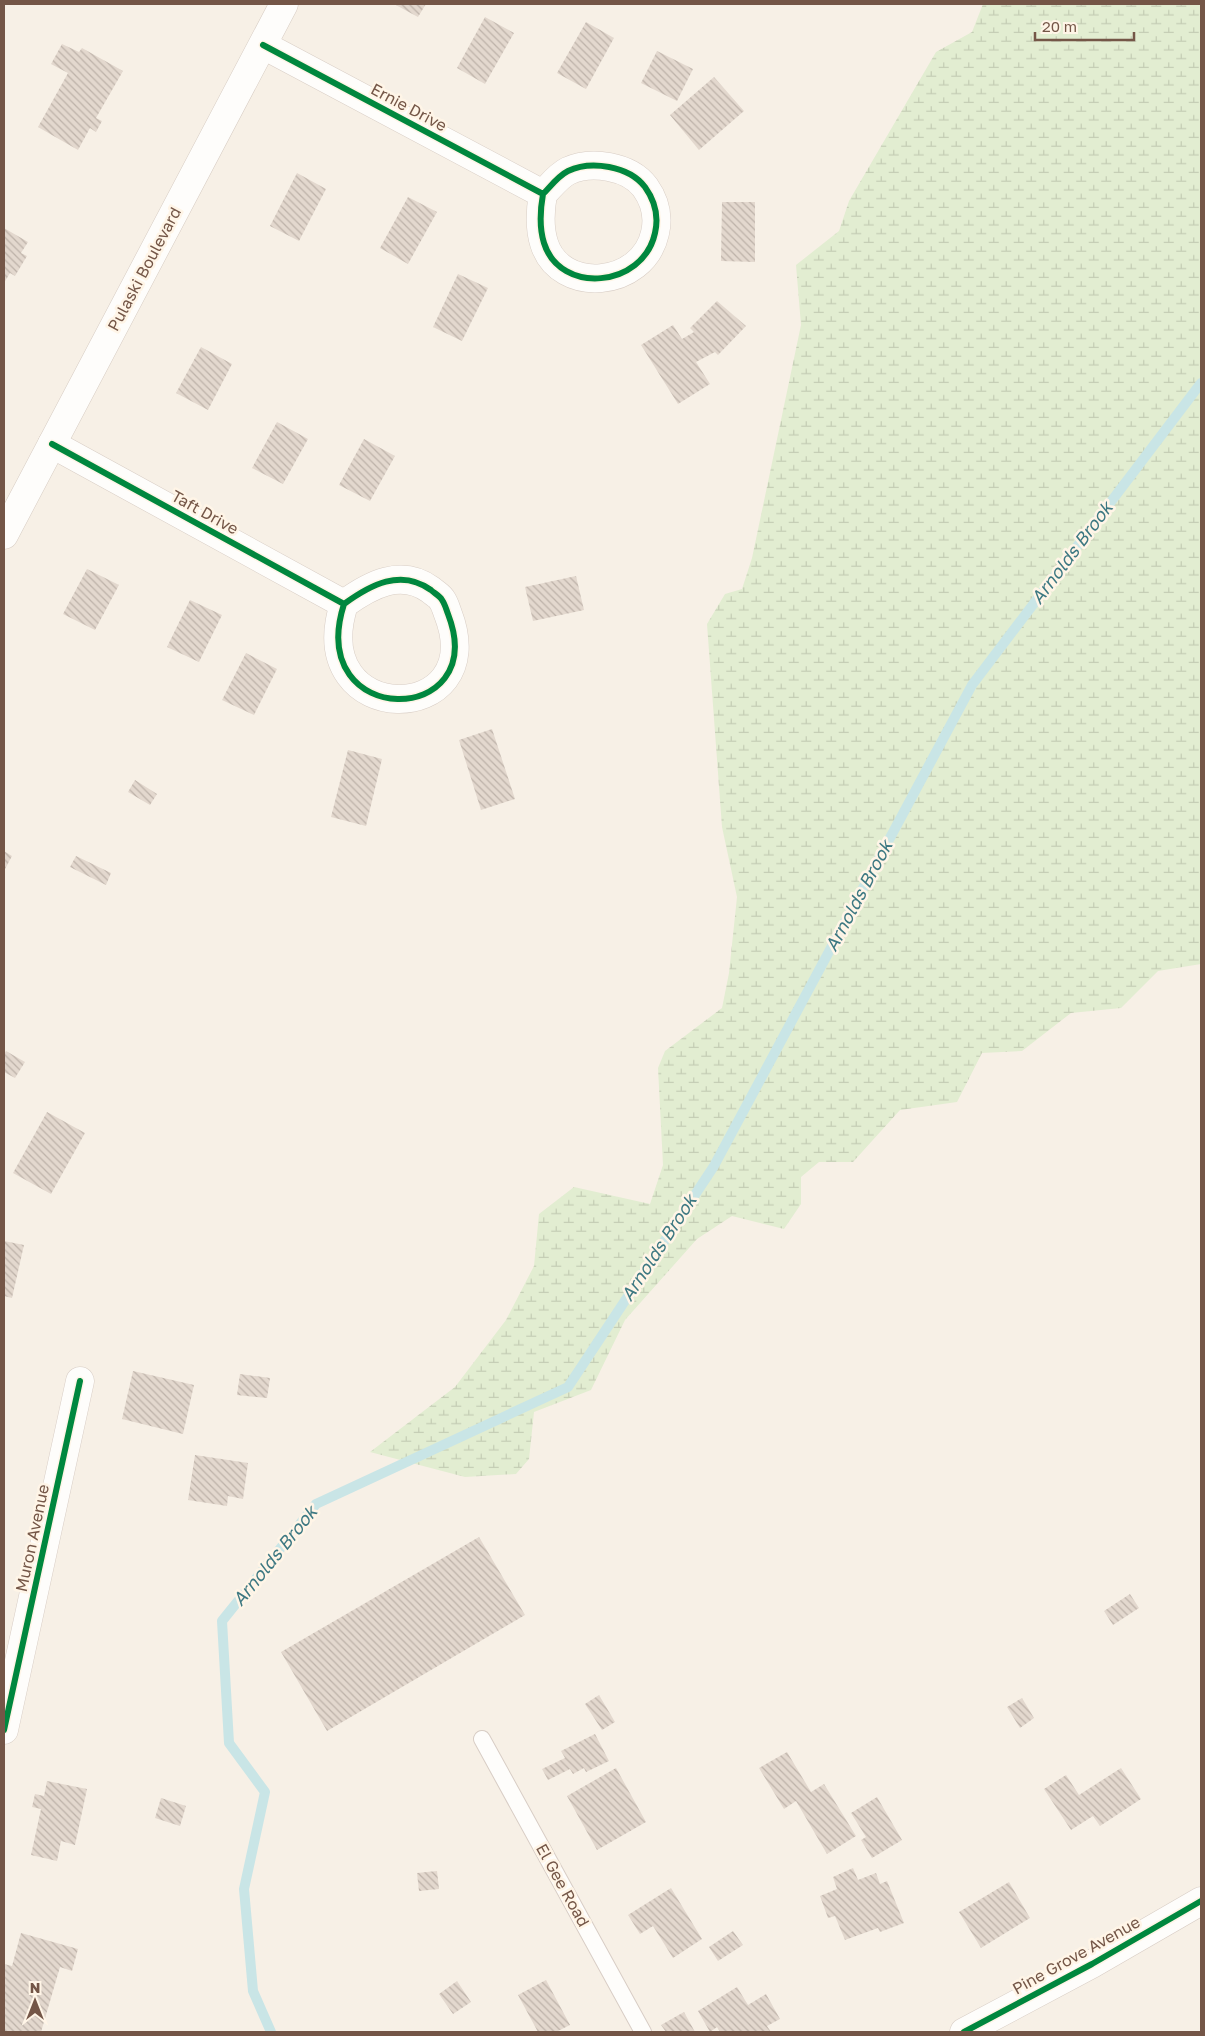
<svg xmlns="http://www.w3.org/2000/svg" width="1205" height="2036" viewBox="0 0 1205 2036" font-family="'Golos Text',sans-serif">
<defs>
<pattern id="wetland-marsh" width="20" height="14" patternUnits="userSpaceOnUse" patternTransform="scale(1.25)"><rect width="20" height="14" fill="#e2edd1"/><path d="M1 5h8M5 5V1M11 12h8M15 12V8" fill="none" stroke="#c5cdb5"/></pattern>
<pattern id="building-back-hatch" width="6" height="6" patternUnits="userSpaceOnUse" patternTransform="scale(1.25)"><rect width="6" height="6" fill="#e3d8ce"/><path d="M-1 5l2 2M0 0l6 6M5-1l2 2" fill="none" stroke="#bdb2a9"/></pattern>
</defs>
<rect width="100%" height="100%" fill="#f7f0e6"/>
<path fill="url(#wetland-marsh)" d="M983,4H1201V964L1158,971L1121,1008L1071,1013L1022,1051L982,1053L957,1102L900,1110L853,1162H819L801,1177V1204L784,1229L732,1216L697,1239L625,1320L591,1390L534,1412L529,1459L516,1474L465,1477L370,1452L455,1387L506,1320L534,1266L539,1214L574,1187L650,1204L663,1165L658,1068L665,1051L722,1008L729,973L737,897L722,827L707,624L725,594L742,589L752,558L801,325L796,265L839,231L849,201L936,52L972,32Z"/>
<g fill="none" stroke-linecap="round" stroke-linejoin="round">
<path stroke="#c9e5e6" stroke-width="10" d="M271,2032L253,1991L244,1889L265,1792L229,1743L222,1621L316,1504L568,1387L714,1166L972,685L1201,383"/>
</g>
<path fill="url(#building-back-hatch)" d="M394,4H426L418,17Z
M485,17L514,33L485,84L457,68Z
M586,22L614,38L586,89L557,73Z
M62,44L79,52L82,48L123,71L96,118L102,121L96,132L90,128L78,150L38,127L68,73L51,64Z
M657,51L693,69L677,101L641,83Z
M714,77L744,111L699,150L670,115Z
M297,173L326,189L299,241L270,226Z
M408,197L437,212L408,264L380,248Z
M722,202H755V262L721,261Z
M4,228L28,242L21,253L27,256L15,276L10,273L4,283Z
M458,274L488,288L462,341L433,327Z
M717,301L746,326L718,355L715,352L696,362L710,384L678,404L641,345L673,325L682,339L694,332L690,328Z
M201,347L232,364L208,410L176,393Z
M277,422L308,439L283,484L252,468Z
M364,439L395,456L370,501L339,485Z
M87,569L119,585L95,630L63,614Z
M576,576L584,610L533,621L525,587Z
M190,600L222,615L199,662L167,647Z
M246,653L277,669L254,715L222,700Z
M492,729L515,799L481,810L459,740Z
M348,750L382,759L366,826L331,817Z
M135,780L157,794L150,805L128,792Z
M4,851L12,856L4,871Z
M76,856L111,873L106,885L70,867Z
M6,1051L25,1062L15,1078L4,1072V1054Z
M47,1112L85,1133L51,1194L13,1173Z
M4,1241L24,1245L12,1298L4,1296Z
M133,1371L194,1385L183,1434L122,1419Z
M240,1374L270,1378L267,1398L237,1395Z
M195,1455L248,1463L243,1499L228,1496L227,1506L188,1500Z
M479,1537L525,1615L327,1731L281,1652Z
M1130,1594L1139,1608L1113,1625L1104,1611Z
M599,1695L615,1722L602,1730L585,1704Z
M1022,1698L1034,1718L1020,1728L1007,1707Z
M595,1734L609,1761L586,1772L584,1768L573,1774L570,1769L548,1780L542,1769L565,1758L561,1751Z
M787,1752L811,1792L824,1784L856,1836L827,1854L796,1801L784,1809L759,1768Z
M616,1768L646,1822L597,1850L567,1796Z
M1121,1768L1141,1799L1100,1826L1093,1816L1071,1830L1044,1789L1066,1775L1079,1795Z
M47,1781L87,1789L75,1845L61,1841L57,1861L31,1855L41,1809L32,1807L35,1794L44,1796Z
M877,1797L902,1840L872,1858L861,1840L866,1837L851,1813Z
M161,1798L186,1806L180,1826L155,1818Z
M853,1868L858,1880L876,1873L880,1884L887,1881L904,1923L880,1932L878,1928L845,1940L835,1916L828,1918L820,1896L837,1889L833,1877Z
M437,1871L439,1889L419,1891L417,1873Z
M1009,1882L1030,1918L981,1948L959,1912Z
M671,1888L702,1939L673,1958L653,1926L640,1934L628,1915Z
M733,1931L743,1945L718,1961L709,1947Z
M21,1933L78,1949L72,1971L60,1967L41,2032L4,2031V1964L12,1966Z
M546,1980L570,2025L556,2032H538L518,1995Z
M457,1981L471,2002L453,2014L439,1994Z
M737,1987L748,2005L766,1994L780,2019L767,2026L771,2032H720L717,2027L710,2032L698,2011Z
M684,2012L695,2032H666L661,2025Z"/>
<g fill="none" stroke-linecap="round" stroke-linejoin="round">
<g stroke="#d8cdc5" stroke-width="18">
<path id="lane" d="M482,1739L643,2032"/>
</g>
<g stroke="#d8cdc5" stroke-width="29">
<path id="street" d="M263,45L543,194C540,211 539,227 544,243C560,295 643,288 655,233C659,216 655,201 645,187C629,166 591,160 568,171C558,176 550,187 543,194
M52,444L344,604C304,730 492,728 448,614C446,609 445,604 442,600C440,596 434,593 431,590C401,568 370,585 344,604
M4,1730L80,1381
M964,2032L1092,1964L1201,1901"/>
</g>
<g stroke="#d7ccc3" stroke-width="29">
<path id="secondary" d="M4,535L284,4"/>
</g>
<use href="#lane" stroke="#fefdfb" stroke-width="16"/>
<use href="#street" stroke="#fefdfb" stroke-width="28"/>
<use href="#secondary" stroke="#fefdfb" stroke-width="28"/>
<g stroke="#fff5e7" stroke-width="9">
<path id="cycleway" d="M263,45L543,194C540,211 539,227 544,243C560,295 643,288 655,233C659,216 655,201 645,187C629,166 591,160 568,171C558,176 550,187 543,194
M52,444L344,604C304,730 492,728 448,614C446,609 445,604 442,600C440,596 434,593 431,590C401,568 370,585 344,604
M4,1730L80,1381
M964,2032L1092,1964L1201,1901"/>
</g>
<use href="#cycleway" stroke="#00873e" stroke-width="6"/>
</g>
<g text-anchor="middle" stroke-width="5" stroke-linejoin="round" paint-order="stroke">
<g font-size="16" fill="#745647" stroke="#fff5e7">
<text transform="translate(409 107) rotate(28)" y="6">Ernie Drive</text>
<text transform="translate(144 269) rotate(-62)" y="6">Pulaski Boulevard</text>
<text transform="translate(205 512) rotate(29)" y="6">Taft Drive</text>
<text transform="translate(32 1538) rotate(-78)" y="6">Muron Avenue</text>
<text transform="translate(563 1885) rotate(61)" y="6">El Gee Road</text>
<text transform="translate(1076 1955) rotate(-29)" y="6">Pine Grove Avenue</text>
</g>
<g font-size="18" font-style="italic" fill="#3d7882" stroke="#fff5e7">
<text transform="translate(1072 553) rotate(-53)" y="6">Arnolds Brook</text>
<text transform="translate(859 896) rotate(-62)" y="6">Arnolds Brook</text>
<text transform="translate(659 1248) rotate(-57)" y="6">Arnolds Brook</text>
<text transform="translate(275 1556) rotate(-51)" y="6">Arnolds Brook</text>
</g>
</g>
<rect width="1205" height="2036" fill="none" stroke="#745647" stroke-width="10"/>
<g transform="translate(35 2001)" stroke="#fff5e7" stroke-width="4" paint-order="stroke">
<path d="M0-4L9 19L0 12L-9 19Z" fill="#745647"/>
<text y="-8" font-size="14" font-weight="bold" text-anchor="middle" fill="#745647">N</text>
</g>
<path d="M1035 32v8h99v-8" fill="none" stroke="#745647" stroke-width="2.5"/>
<text x="1042" y="32" font-size="15" fill="#745647" stroke="#fff5e7" stroke-width="4" paint-order="stroke">20 m</text>
</svg>
